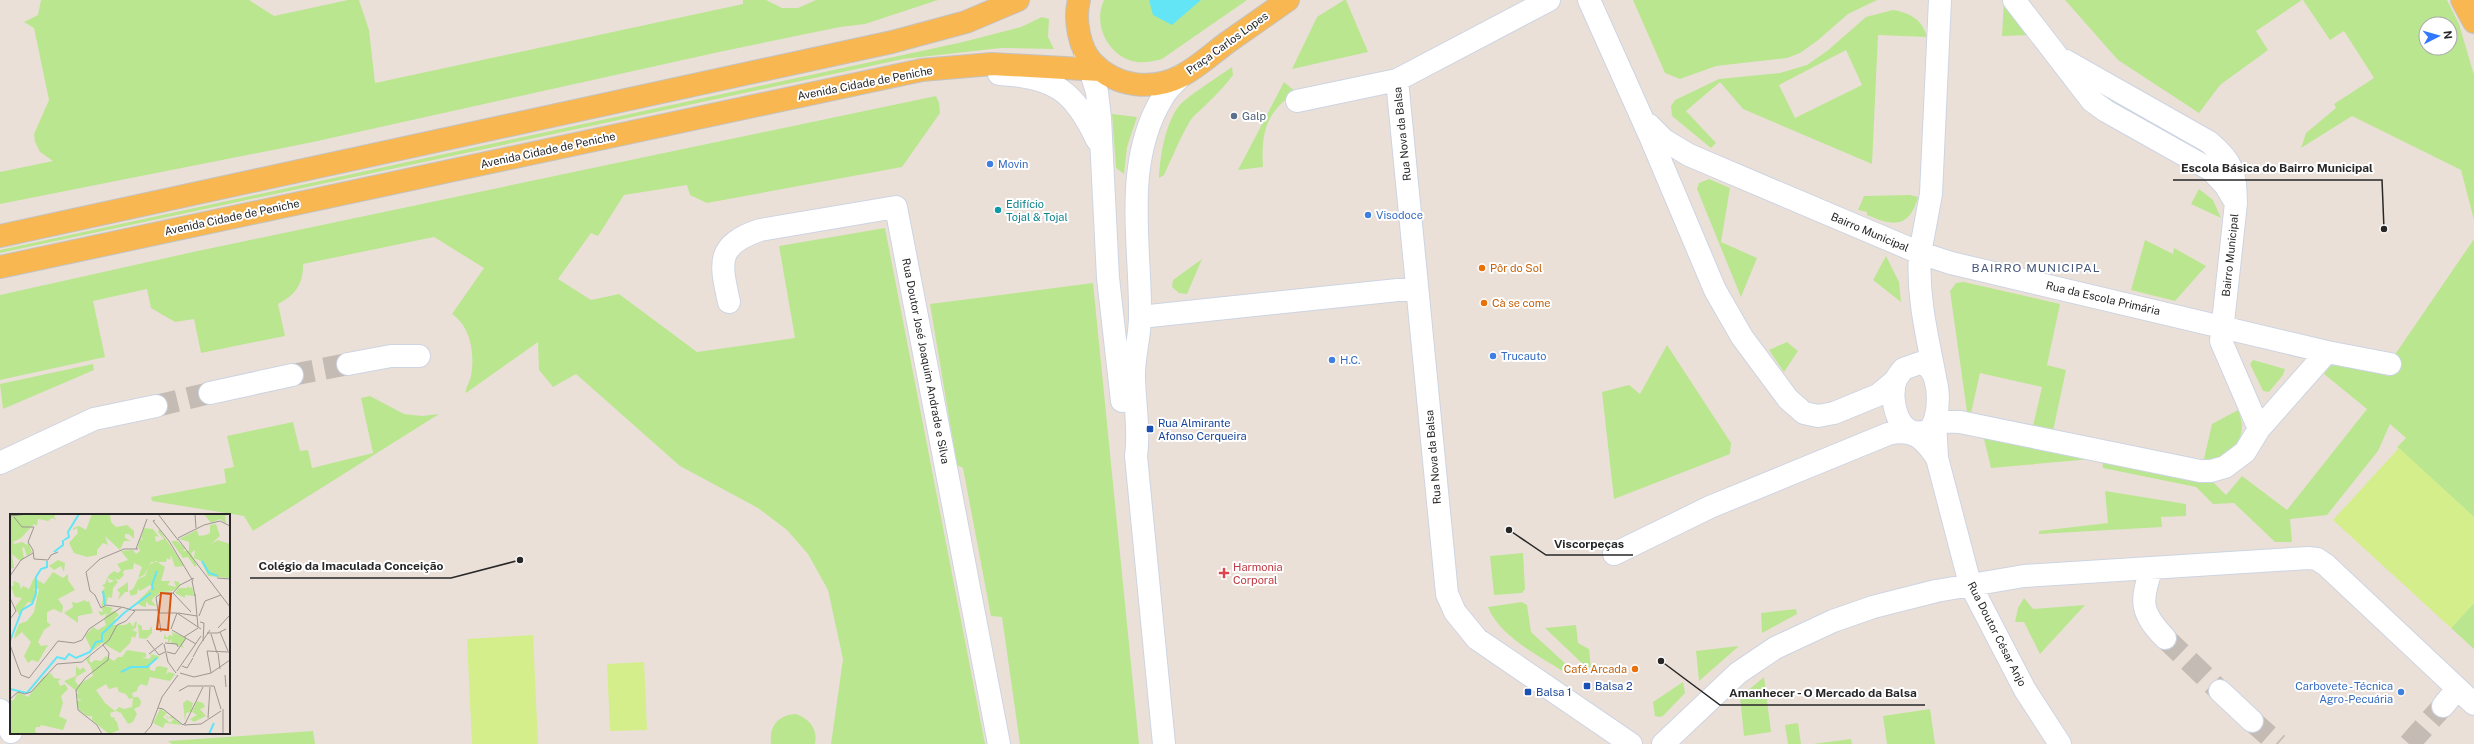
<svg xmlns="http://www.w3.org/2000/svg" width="2474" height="744" viewBox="0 0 2474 744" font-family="'Public Sans',sans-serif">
<rect width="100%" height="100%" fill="#ebe0d8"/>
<path fill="#bae690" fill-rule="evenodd" d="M41,0H249L274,16L348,0H359L369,30L375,83L743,4V0H766L782,8H798L816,0H938L865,24L840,27L719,52L313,142L0,204V172L53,161L40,152L35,142L34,134L49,100L34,28L24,22L38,15Z
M1104,0H1247L1162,59C1154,61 1146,63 1137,62C1109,58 1092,25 1104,0Z
M1344,0H1346L1368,52L1292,69L1317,17Z
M1633,0H1877L1848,14L1817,41L1800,53L1787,58L1716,66L1680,79L1665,73Z
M2004,0L2030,35L2002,36Z
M2065,0H2302L2256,31L2268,50L2220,85L2199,113L2118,60Z
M2303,0H2447L2459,24L2474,75V220L2461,170L2352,116L2301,148L2306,133L2336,108L2334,104L2374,78L2344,31L2330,40ZM2426,24H2450V48H2426Z
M1893,10C1910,13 1922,19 1927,37L1878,35L1872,164L1743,109L1720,82L1686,111L1716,143L1711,148L1672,116L1671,106L1675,100L1719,79L1780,73L1807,65L1827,51L1866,17ZM1846,50L1862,85L1795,118L1779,85Z
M1042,17L1049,19L1048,37L1054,49L1001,48L903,59L0,253V250L963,42L1021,27Z
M1232,67L1233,75C1222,90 1209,102 1195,115C1187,121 1170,163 1164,175L1159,178C1160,156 1165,124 1179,106C1187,96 1220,76 1232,67Z
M1284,82L1296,92C1266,112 1261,132 1263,167L1238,170Z
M936,96L939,103L940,113L902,167L707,203L690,195L687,185L624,195L598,236L591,233L558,279L591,300L619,294L697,352L795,338L779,246L885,228L985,744H831L843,659L828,590L808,554L787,530L758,508L680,466L576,374L553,387L539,370L538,342L466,393C465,388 470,382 471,376C475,354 471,327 452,314L484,268L434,237L303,264C304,283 295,296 278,304L285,336L201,353L194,319L175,322L151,308L147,289L93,301L105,357L0,380V295L193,252Z
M1112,114L1137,117L1127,147L1124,174L1116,168Z
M1709,179L1730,188L1721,242L1757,258L1741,297L1697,189L1699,183Z
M2199,189L2213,200L2221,218L2191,204Z
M1910,195L1918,197C1909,229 1893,226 1867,215V212L1858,210L1864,196Z
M2474,239V517L2397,447L2406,438L2390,424L2378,451L2327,515L2290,519L2292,542H2275L2234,503L2213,504L2196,487L2103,468L2102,458L1991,468L1982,431L2211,480L2226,495L2242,476L2287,510L2367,409L2324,374L2335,360L2388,376L2384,372L2394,356Z
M2145,240L2173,254L2174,248L2206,266L2175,301L2131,290Z
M1886,256L1899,282L1901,302L1873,280Z
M1202,259L1187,294L1179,293L1172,287L1173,280Z
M1964,282L2060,304L2047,365L2066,370L2053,431L2033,426L2042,387L1980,373L1971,413L1967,412L1950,291L1956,283Z
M1093,283L1139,744H1020L1002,617L991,616L963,468L957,465L930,304Z
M1787,342L1798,351L1784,372L1769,350Z
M1667,345L1731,443L1730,454L1614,499L1602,392L1629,385L1640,394Z
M2253,360L2285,369L2283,375L2269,392L2263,391L2250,364Z
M93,364L94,370L3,409L0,384Z
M370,396L404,414L422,416L439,414L253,531L244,516L152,501L151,497L226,483L224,469L234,467L227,436L293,422L300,451L308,450L312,468L373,453L361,398Z
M2238,410C2251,440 2230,455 2203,463L2212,424Z
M2105,491L2186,504V516L2161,517L2162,527L2039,534V531L2108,523Z
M1523,553L1525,589L1522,593L1494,595L1490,556Z
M2024,598L2033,609L2085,605L2040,654L2024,622H2015L2018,608Z
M1522,602L1527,605L1531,632L1569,667L1570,673L1564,672C1538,655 1500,637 1488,607Z
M2474,603V649L2451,628Z
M1796,609L1797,614L1762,633L1761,613Z
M1576,625L1578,643L1589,649L1591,668L1586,667L1545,628Z
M1739,646L1699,681L1696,651Z
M1764,677L1771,732L1744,736L1740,697Z
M1683,682L1685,693L1663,716L1659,717L1655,716L1653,702Z
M1930,709L1935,744H1887L1883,716Z
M796,714C810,719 818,729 815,744H771C769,726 778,715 796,714Z
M1798,723L1801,744H1788L1785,725Z
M313,731L315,744H172L168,741Z
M1851,739L1852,744H1813Z"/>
<path fill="#d3ee8b" d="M2399,448L2474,517V603L2451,628L2333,520Z
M533,635L538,744H472L467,639Z
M644,662L647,730L610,731L607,664Z"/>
<path fill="#63e5f5" d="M1149,0H1201L1172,25L1153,15Z"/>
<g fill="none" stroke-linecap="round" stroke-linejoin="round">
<path stroke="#c4bbb5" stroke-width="22" stroke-dasharray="22 11" stroke-linecap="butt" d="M292,375L348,364
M156,406L210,393
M2165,638L2220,691
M2252,721L2278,744
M2409,744L2443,706"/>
<g stroke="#cdd4e2" stroke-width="24">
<path id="street" d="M1589,0L1650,136L1715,290L1742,337L1788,399L1804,413L1818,416L1834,413L1878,395L1896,380
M2014,0L2092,101L2106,111L2211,170L2225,185L2236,203L2221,341L2259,429
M2066,61L2209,142C2234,163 2235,172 2236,203
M1397,80L1447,594L1455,612L1477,639L1631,744
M1297,101L1397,80L1549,0
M1649,125L1664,140L1689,155L1920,253L1931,194L1940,0
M729,302C720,262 716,245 760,230L896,207L999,744
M1140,317L1417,288
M1920,363C1922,364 1926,365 1928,367C1941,377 1941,419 1929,430C1899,443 1888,401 1896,379C1898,376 1901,372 1903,369Z
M348,364L391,356H419
M1935,377C1927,335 1917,296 1920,253L1951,263L2327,352L2390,364
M210,393L292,375
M0,463L94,419L156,406
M1614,554L1710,507L1888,434C1913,428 1924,438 1937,458
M2152,568C2140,601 2140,612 2165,638
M2220,691L2252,721
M2443,706L2457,689
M1663,744L1738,673L1775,648L1833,621L1873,607L1936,591L2024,576L2308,558L2317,559L2326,565L2474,704
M2060,744L2025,690L1970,584L1937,458L1935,421L1960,422L2200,471H2211L2225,467L2245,452L2259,429L2327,352"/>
</g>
<g stroke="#cdd4e2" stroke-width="24">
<path id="secondary" d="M1085,53L1097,92L1100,118L1108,278L1122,401
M999,74C1054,77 1074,90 1097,140
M0,710L11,732
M1164,744L1136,456C1140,429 1134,402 1134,374C1134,355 1140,336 1140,317C1141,244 1122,163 1163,97C1167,89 1175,83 1181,76"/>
</g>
<g stroke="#c3c3c3" stroke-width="24">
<path id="primary" d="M1079,0C1074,19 1079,49 1093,63C1116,87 1152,91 1181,76C1197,68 1213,53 1228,42C1248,28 1268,14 1288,0
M2462,0L2474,22
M0,236L892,42L966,22L1018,0
M0,267L922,70L992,64L1100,70"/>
</g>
<use href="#street" stroke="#fff" stroke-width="22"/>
<use href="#secondary" stroke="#fff" stroke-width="22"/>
<use href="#primary" stroke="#f8b750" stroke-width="22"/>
</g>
<circle fill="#5c6f8a" stroke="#fff" stroke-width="1.5" cx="1234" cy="116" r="4"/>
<g fill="#3f7fe0" stroke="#fff" stroke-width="1.5">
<circle cx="990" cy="164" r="4"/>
<circle cx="1368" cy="215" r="4"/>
<circle cx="1493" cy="356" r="4"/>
<circle cx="1332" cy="360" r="4"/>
<circle cx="2401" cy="692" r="4"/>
</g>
<circle fill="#0f9aa8" stroke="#fff" stroke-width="1.5" cx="998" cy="210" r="4"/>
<g fill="#e8710a" stroke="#fff" stroke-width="1.5">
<circle cx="1482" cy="268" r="4"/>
<circle cx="1484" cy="303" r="4"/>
<circle cx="1635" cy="669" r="4"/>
</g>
<g fill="#1a4fb4" stroke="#fff" stroke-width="1.5">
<rect x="1146" y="425" width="8" height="8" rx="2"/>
<rect x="1583" y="682" width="8" height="8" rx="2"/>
<rect x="1524" y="688" width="8" height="8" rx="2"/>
</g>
<path fill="#e0444e" stroke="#fff" stroke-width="1.5" d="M1222 567h4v4h4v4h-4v4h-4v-4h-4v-4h4z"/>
<g text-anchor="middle" stroke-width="4" stroke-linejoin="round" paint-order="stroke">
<g font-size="11" fill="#272727" stroke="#fff">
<text transform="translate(1227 43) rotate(-36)" y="4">Praça Carlos Lopes</text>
<text transform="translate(865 83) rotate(-11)" y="4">Avenida Cidade de Peniche</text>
<text transform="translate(1402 134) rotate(-96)" y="4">Rua Nova da Balsa</text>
<text transform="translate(548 150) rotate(-12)" y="4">Avenida Cidade de Peniche</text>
<text transform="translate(232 217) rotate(-12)" y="4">Avenida Cidade de Peniche</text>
<text transform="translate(1870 232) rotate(23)" y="4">Bairro Municipal</text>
<text transform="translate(2230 255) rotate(-84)" y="4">Bairro Municipal</text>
<text transform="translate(2103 298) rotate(13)" y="4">Rua da Escola Primária</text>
<text transform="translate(926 361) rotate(79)" y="4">Rua Doutor José Joaquim Andrade e Silva</text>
<text transform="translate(1433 457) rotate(-95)" y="4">Rua Nova da Balsa</text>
<text transform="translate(1997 634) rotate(63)" y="4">Rua Doutor César Anjo</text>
</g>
<g font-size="11" fill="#4e5e75" stroke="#fff" text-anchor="start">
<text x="1242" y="120">Galp</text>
</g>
<g font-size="11" fill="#366cbe" stroke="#fff" text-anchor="start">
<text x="998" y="168">Movin</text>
<text x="1376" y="219">Visodoce</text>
<text x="1501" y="360">Trucauto</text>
<text x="1340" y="364">H.C.</text>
<text x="2393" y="690" text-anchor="end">Carbovete - Técnica<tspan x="2393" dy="13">Agro-Pecuária</tspan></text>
</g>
<g font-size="11" fill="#0d838f" stroke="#fff" text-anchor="start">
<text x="1006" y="208">Edifício<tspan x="1006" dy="13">Tojal &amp; Tojal</tspan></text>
</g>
<g font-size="11" fill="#c56008" stroke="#fff" text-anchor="start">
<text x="1490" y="272">Pôr do Sol</text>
<text x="1492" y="307">Cà se come</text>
<text x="1627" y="673" text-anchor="end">Café Arcada</text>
</g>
<g font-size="11" fill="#164399" stroke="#fff" text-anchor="start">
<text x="1158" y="427">Rua Almirante<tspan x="1158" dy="13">Afonso Cerqueira</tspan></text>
<text x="1595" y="690">Balsa 2</text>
<text x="1536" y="696">Balsa 1</text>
</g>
<g font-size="11" fill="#be3a42" stroke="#fff" text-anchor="start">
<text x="1233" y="571">Harmonia<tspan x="1233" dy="13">Corporal</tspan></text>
</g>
<g font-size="12" letter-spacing="1" fill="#46577a" stroke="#fff">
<text x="2036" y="272">BAIRRO MUNICIPAL</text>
</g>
</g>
<g transform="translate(10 514)">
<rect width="220" height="220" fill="#ebe0d8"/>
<path d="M0,0H46L44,3L47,6L42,4L38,7L28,5L27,12L24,10L11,24L3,28L4,30L12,28L17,31L18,28L22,38L17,42L14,33L12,34L14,44L10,47L2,40L4,54L0,55ZM82,0H100L101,8L106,13L117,11L124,17V25L119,20H115V24L121,27H114L110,36L95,22L98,31L93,29L87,36V41L77,43L64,39L59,29L68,19L67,14L63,16V14L69,12L76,16ZM194,0H219L215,2L216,10L210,5L201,9ZM206,10L210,22L201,30L208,26L220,30L219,64L198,62L191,47L184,44L185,36L181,39L187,51L185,53L178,43L173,44L161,27H167L175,34L173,37H179V28L169,25L187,16L189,22L196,21L200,19V11ZM134,14L143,15L149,23L145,22L146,28L154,25L148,18L149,15L174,52L165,53L161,41L160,46L157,44L156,48H141L134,61L128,64L132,53L124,49L123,55L115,56L113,58L114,61L109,66L105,65L108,68L103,74L102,84L98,83L96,90L91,93L94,81L91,78L95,74L92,71L95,70L97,64L99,69L104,67L97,64L99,61L104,57L108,59L111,56L107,50L118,46L111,37L123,36L126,40L130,37L128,33L130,25L134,26L131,24ZM48,46L55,49L54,58L51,52L44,56L39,52ZM146,47L155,53L151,67H160L158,71L166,73L164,67L169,68L170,71L163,77L151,78L143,84L142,87L146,92L139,91L136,87V93H134L126,89L142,73L140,71L130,77L128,75L127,80L121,82L119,77L123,75L128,65L135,62L139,51ZM43,58L53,64L58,60V66L65,76L48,85L53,92L52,99L44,95L37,98V108L41,111L34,116L28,128L31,132L38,131L28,148L22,146L18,149L14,142L21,128L12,118L4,125L5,120L9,110L17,107L24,98L29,75H24L27,82L23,89L18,88L9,101L5,93L12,84L5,83L1,73L4,71L3,67L9,69L11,75L13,72L19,75L24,64L34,70ZM118,68V78H115L108,86L110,79L107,76ZM178,71L179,74L182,73L184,82L175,81V84L165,79L169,74H177ZM75,86L76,88L79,87L83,99L68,102V109L54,99L63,93L62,88L67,89ZM95,92L103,94L100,98L105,97L109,101L104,105L107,106L103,111H115L120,108L123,113L125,108L127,107L126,114L122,116L127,118L125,124L122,122L120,129L110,139L92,129L82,137L75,122L83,113L88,116L96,111L94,105L97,99L91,102L88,97L93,98L92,94ZM128,110L132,112V116H139L142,112V119L136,125L129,124ZM162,118L176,124L172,131L174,134L161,129L162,125L158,129V125H154V120L157,124L159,121L163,122ZM117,136L136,139V143H131L139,145L141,143L140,140L149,142L148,146L147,144L140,150V156L145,157L146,153L150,152L158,154L156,160L159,158L165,160L160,167L140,163L137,172L131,170L128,173L127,177L122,179L123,183H128L131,187L130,192L124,195L127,200L123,208L118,210L111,199L106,197L100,199L101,203L106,204L104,205L107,208L109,216L99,220L82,206V202H77L69,196L66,187L72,186L68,185L66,180L69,179L54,167L66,162V152L70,156L73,153L76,157L66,163L65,167L68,171L83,162L81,153L76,146L81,141L79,146L81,149L85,146L91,147L96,142L104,147L108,143H112ZM96,170L99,175L107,173L109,178L116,180L119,185L123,184L122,193L114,195L109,193L105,197L95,189L86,176ZM41,159L44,164L51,165L48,167L50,172L55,170L58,175L51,182L53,189L49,202L57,206L53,216L31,211L30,213H26L25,217L27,220H0V185L3,187L8,178L18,183L33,163ZM177,186L183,189L181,198L176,199L175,208L173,189ZM187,187L193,189L195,193L190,195L196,202L184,208L180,205L187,201L182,198ZM150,195L157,199L155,201L159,204L158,205L155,201L153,203L157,206L160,209L164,205L159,204L161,202L172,211L155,209L153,214L143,209Z" fill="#bae690" fill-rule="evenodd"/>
<path fill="none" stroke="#63e5f5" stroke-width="2" d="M54,26L59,23L58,18L69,0M44,38L53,31V26M192,47L199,59L208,62M143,76L142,71L147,57M93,77L95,91M0,127L12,96L22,90L26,79V63L31,55L37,53V47M111,158L121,153H137L147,144M0,175L17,179L47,143L55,145L59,140L66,144L80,138L86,128L92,127V120L114,99L141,79M199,220L204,209"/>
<path fill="none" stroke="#9d9691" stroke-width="1" d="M148,0L168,26M185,0L186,14M0,2L18,0M4,3L12,13H24L18,28L23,36L24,45L38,46L41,41L48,38M145,6L143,7L159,27L183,67M168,24L194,11L210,7L220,12M168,25L220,93M126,35L137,5M0,62L11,46L23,39M207,64L220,65M182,67L185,82M163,79L181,98M185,80L188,113M0,84L6,97L0,105M91,94L85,81L80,77L76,58L90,45L114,35H128M91,94L96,91L111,93M123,96H149M148,99H167L191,115M168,99L187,102M189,102L195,87L211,81M190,108L194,109L193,127M208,114L220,101M161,115L167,99M162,116L186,130M151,118L146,83L152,79H163L170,71L184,64M210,118L218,137M197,119H208L216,115M201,120L207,139M174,123L188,114M137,126L149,141L155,138M155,129L167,130L168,133M154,130L158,148L166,159M0,131L11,161L19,164L48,127L64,129L72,126L79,115L112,93L125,97M189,132L200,116M197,137L219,138M197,137L201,159M157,138L165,140L176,124M208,139L210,155M139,140L153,129M183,143L189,132M172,152L177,154L183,144M167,157L191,122M170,159L184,163L201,159M201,159L220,146M215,161L216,173M204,172L211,195M169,177L178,172H204M0,185L8,178L15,180L21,178L47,150L72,148L99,126L107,111L116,107L125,97M148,194L153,195L173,211L175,209M198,204L200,173M175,210L193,173M174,211L191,210L211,197M92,220L87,211L68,196L66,176L76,163L98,146L99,139L93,131M134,220L141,212L152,183L168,161M213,220V195"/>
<path fill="#d5540f" fill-opacity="0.15" stroke="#d5540f" stroke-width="2" d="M151,79L161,80L158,116L147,115Z"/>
<rect width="220" height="220" fill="none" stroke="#272727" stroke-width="2"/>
</g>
<path fill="none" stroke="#272727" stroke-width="1.5" d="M2384 229L2382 180H2173M1509 530L1546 555H1633M520 560L451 578H250M1661 661L1720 705H1925"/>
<g fill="#272727" stroke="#fff" stroke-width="1.5">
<circle cx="2384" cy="229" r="4"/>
<circle cx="1509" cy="530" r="4"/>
<circle cx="520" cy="560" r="4"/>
<circle cx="1661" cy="661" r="4"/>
</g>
<g font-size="12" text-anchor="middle" font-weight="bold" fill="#272727" stroke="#fff" stroke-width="4" stroke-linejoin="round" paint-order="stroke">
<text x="2277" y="172">Escola Básica do Bairro Municipal</text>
<text x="1589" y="548">Viscorpeças</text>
<text x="351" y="570">Colégio da Imaculada Conceição</text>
<text x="1823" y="697">Amanhecer - O Mercado da Balsa</text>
</g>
<g transform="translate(2438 36) rotate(84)"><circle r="19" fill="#ffffff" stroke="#a9a9a9"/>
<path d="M0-3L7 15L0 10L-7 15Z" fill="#3177ff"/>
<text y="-6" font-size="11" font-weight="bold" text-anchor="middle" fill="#272727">N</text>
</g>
</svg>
